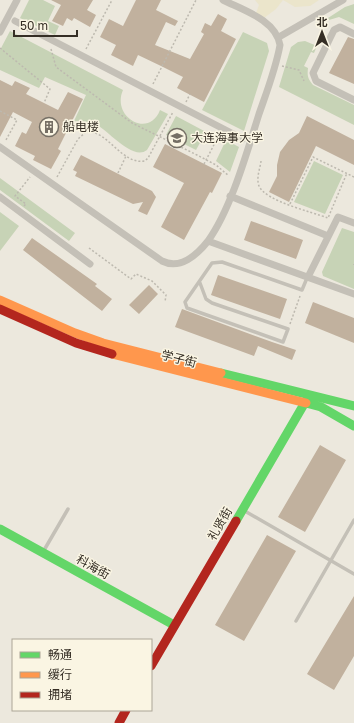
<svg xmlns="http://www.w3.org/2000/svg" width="354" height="723" viewBox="0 0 354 723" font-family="'Golos Text','Noto Sans SC',sans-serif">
<rect width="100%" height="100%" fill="#ece8dd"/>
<path fill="#c7d3b6" d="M29,0H43L55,6L48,21L59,26L55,35L20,18Z
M354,4V24L339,17L329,20L328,18L345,7Z
M10,31L123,90C111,117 149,139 160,110L168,114L147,150C132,162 106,127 93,123C87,121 80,122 74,121L86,95L45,77L39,88L0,70V50Z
M243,32L267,43L269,51L244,131L202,110Z
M305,41L317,46L314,53L311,52L304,66L308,68C307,76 308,79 313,85L354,105V125L279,87L291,47L298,42Z
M176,116L206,132L196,150L166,135Z
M226,140L239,147L230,172L216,161Z
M314,161L343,175L325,214L294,202Z
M0,178L75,233L69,241L0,190Z
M0,212L19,226L0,251Z
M342,228L354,232V289L323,276L322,272Z"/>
<path fill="#ebe5cb" d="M255,0H319L310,6L295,7L283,0L276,9L264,18L256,13L259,5Z"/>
<path fill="#c1b19e" d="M51,0H93L87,10L96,15L90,27L74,18L72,21L67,18L63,26L52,21L61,5Z
M136,0H161L156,10L178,21L175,26L166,22L155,45L190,59L204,34L201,32L205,23L211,26L218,14L227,19L221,31L236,39L204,102L177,88L183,77L161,66L138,55L133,66L111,55L116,45L100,37L109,19L123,26Z
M348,37L354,39V84L329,73Z
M0,80L12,86L15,81L30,88L26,94L58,110L68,92L83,99L58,149L61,151L51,169L33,160L35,156L15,146L22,132L26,134L32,122L13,112L0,137Z
M307,116L354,140V165L316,146L289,202L269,192L277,176V165L280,152L289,140L299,133Z
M165,144L222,173L212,193L210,192L184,240L161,227L184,183L153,167Z
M81,155L152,191L156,197L147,215L138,211L143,202L133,204L75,176L77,172L73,170Z
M251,221L303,240L296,259L244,240Z
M32,238L97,284L95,286L112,299L102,311L23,250Z
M218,275L287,299L280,319L211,295Z
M149,285L158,294L139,314L129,305Z
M313,302L354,318V343L305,323Z
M182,309L272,342L296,350L292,360L258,346L254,356L175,327Z
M320,445L346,460L305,532L278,517Z
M267,535L296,551L244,641L215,625Z
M354,596V656L334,690L307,674Z"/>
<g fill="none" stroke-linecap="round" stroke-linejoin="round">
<path stroke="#bdb9af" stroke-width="1.5" stroke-dasharray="2 2" stroke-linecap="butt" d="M0,48L50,89L44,103
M51,49L56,67L132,123L197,155L216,165L229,176
M86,49L112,0
M282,66L299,70L304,81
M153,84L196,0
M186,102L190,94
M0,111L17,120L6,140
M261,161C260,169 256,178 259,186C265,201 312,212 328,218L347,173
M204,164L219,135
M118,173L126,156
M57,177L78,139L87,131C109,132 122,165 145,161L148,158L173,112
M290,204L313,157L354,177
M24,206L26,204L15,196L30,177
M89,248L131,279L136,274L152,281L166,295L165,302
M354,264V265
M290,324L300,296"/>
<path stroke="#c4c0b7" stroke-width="3.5" d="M200,283L206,299L212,303L288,329L283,342L187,308L185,302L212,263L222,262L302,290L307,278
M243,510L354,574
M43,552L68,509
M296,621L354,520"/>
<path stroke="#c4c0b7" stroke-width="7" d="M15,21L243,139
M0,32L17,0
M354,34L340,27L334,30L313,73L316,81L354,100
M279,37L343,0
M0,147L162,261C180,270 197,255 208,241C231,209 247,152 259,114C267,91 276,68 280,45C276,20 243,10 223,0
M230,196L328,236
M0,197L90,264
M208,241L354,294
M308,277L338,217L354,223"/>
<path stroke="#63d668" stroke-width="9" d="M221,373L354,406
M306,403L321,407L354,426
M236,521L307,399
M0,529L174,625"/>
<path stroke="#ff974d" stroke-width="9" d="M0,300L75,333L103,343L221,373
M112,354L306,403"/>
<path stroke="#b3261e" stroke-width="9" d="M0,309L76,343L112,354
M151,666L236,521
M119,723L126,710"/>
</g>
<defs>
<g id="building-ring" transform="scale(1)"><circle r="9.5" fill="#faf5e3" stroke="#756f65" stroke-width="1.5"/><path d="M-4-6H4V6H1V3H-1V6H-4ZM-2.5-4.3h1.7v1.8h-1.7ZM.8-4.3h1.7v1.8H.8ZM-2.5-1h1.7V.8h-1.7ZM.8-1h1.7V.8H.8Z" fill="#756f65"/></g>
<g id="university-ring" transform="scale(1)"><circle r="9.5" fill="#faf5e3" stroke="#756f65" stroke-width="1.5"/><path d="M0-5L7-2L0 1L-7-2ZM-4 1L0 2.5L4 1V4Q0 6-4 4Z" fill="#756f65"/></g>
</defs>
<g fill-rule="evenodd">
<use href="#building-ring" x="49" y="127"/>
<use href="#university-ring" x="177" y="138"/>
</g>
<g text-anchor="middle" stroke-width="3" stroke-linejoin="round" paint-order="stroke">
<g font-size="12" fill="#352e25" stroke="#faf5e3" text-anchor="start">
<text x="63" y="131">船电楼</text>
<text x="191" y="142">大连海事大学</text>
</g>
<g font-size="12" fill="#352e25" stroke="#faf5e3">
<text transform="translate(179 359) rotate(14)" y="4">学子街</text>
<text transform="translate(220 524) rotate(-60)" y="4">礼贤街</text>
<text transform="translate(93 567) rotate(29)" y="4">科海街</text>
</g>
</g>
<rect x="12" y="639" width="140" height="72" fill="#faf5e3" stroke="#aba597"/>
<rect x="20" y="652" width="20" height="6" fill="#63d668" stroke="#aba597"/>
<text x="48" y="659" font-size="12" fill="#352e25">畅通</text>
<rect x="20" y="672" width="20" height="6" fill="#ff974d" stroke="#aba597"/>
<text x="48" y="679" font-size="12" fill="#352e25">缓行</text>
<rect x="20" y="692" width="20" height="6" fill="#b3261e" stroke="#aba597"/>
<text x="48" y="699" font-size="12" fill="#352e25">拥堵</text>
<g transform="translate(322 32)" stroke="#faf5e3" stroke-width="3" paint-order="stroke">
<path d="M0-3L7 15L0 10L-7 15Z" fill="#352e25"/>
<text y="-6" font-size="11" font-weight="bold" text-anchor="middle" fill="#352e25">北</text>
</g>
<path d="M14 30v6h63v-6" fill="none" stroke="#352e25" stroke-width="2"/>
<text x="20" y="30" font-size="12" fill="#352e25" stroke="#faf5e3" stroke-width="3" paint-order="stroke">50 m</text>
</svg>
